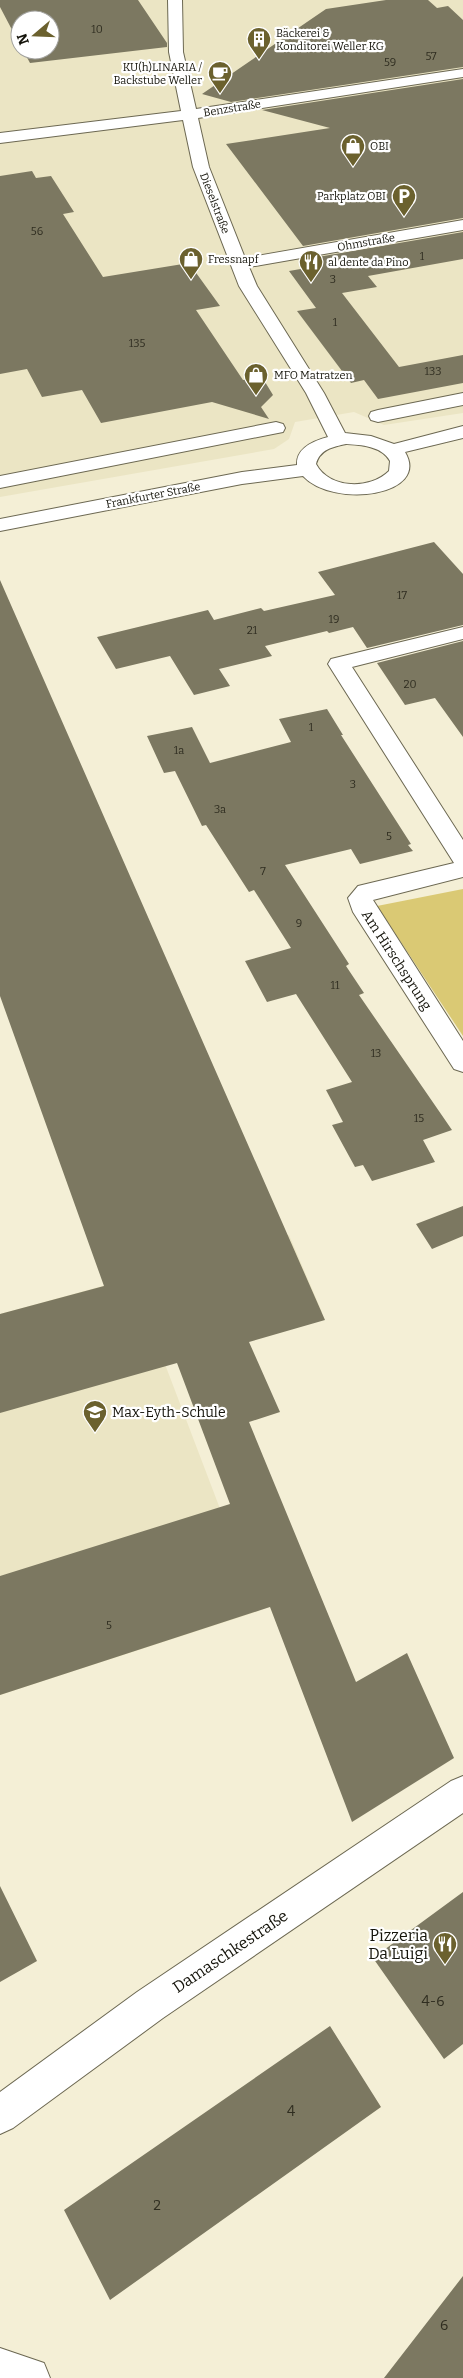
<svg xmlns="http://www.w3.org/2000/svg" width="463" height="2378" viewBox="0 0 463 2378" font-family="Bitter,serif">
<rect width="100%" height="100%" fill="#f4efd6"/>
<path fill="#ebe5c4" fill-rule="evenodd" d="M0,0H463V413L384,425L354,412L295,422L289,439L274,449L0,497ZM20,20H50V50H20Z
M289,1235L322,1312L163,1359L259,1611L0,1695V1314Z"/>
<path fill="#dac974" d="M463,889V1036L377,906Z"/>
<path fill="#7c7861" d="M0,0H138L167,43V47L30,63L23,50H50V20H20V45L0,7Z
M386,0H428L437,8L448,6L463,20V67L231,102L202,94L326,9Z
M463,79V218L303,246L226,144L330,128L262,110Z
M32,171L36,178L51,176L74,212L63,214L103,277L189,263L220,306L196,310L243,380L262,377L273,395L261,407L269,419L212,402L101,423L82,390L42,397L27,369L0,374V176Z
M463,232V259L368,276L377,287L342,293L399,367L463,355V383L378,399L364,380L351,383L297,311L316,308L289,271L318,266L312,258Z
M434,542L463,574V625L367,648L353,627L329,633L327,631L265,646L272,656L219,669L230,686L194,695L170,656L116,669L97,637L208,610L214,620L261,608L264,611L335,595L318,572Z
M0,580L325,1320L249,1342L280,1412L249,1422L356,1682L407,1653L454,1758L352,1822L270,1607L0,1695V1576L230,1504L177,1363L0,1413V1314L104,1286L0,996Z
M463,641V737L435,698L405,705L377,663Z
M327,709L343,735H341L411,844L408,845L413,851L360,864L351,849L285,865L349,964L346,966L364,993L359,995L452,1130L423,1140L435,1162L372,1181L363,1165L355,1167L332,1125L343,1122L326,1090L352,1082L296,994L267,1002L245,961L291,948L254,890L249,892L206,825L202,826L175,771L164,773L147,736L192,727L210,763L291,742L279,719Z
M463,1206V1236L432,1249L416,1224Z
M0,1886L37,1961L0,1982Z
M463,1892V2044L444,2059L373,1958Z
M330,2026L381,2107L110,2300L64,2210Z
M463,2276V2378H384Z"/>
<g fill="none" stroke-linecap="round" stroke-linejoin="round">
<g stroke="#6c6852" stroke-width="2">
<path id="minor" d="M168,0H182L183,52L196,109L463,69V77L198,118L209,167L245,258L463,220V230L249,267L257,286L324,393L345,433L371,436L394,444L463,426V438L405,452C431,496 334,509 303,476L242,484L0,531V519L242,472L297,465C296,448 313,441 328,437L306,393L239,286L193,167L183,120L0,143V133L181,111L169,52ZM346,444C361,445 382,446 390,461L389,471C370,490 329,489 316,464C320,449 333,447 346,444Z
M463,393V405L378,422L371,420L369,416L371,412L378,410Z
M276,422L283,424L285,428L283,432L0,488V476Z
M463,627V639L352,667L463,840V877L373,900L463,1041V1072L454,1069L353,912L348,898L358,886L454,863L328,664L331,659Z
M463,1776V1813L163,2018L13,2128L0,2134V2092L137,1992L451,1781Z
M0,2348L44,2363L50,2378H0Z"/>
</g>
<use href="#minor" fill="#fff" fill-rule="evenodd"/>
</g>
<defs>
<g id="building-pin" transform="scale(1.25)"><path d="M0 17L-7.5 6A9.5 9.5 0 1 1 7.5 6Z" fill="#6b612e" stroke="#fff"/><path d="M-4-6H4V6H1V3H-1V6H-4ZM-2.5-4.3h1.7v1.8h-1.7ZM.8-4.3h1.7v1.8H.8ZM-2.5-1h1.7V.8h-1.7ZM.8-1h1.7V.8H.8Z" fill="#fff"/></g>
<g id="cafe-pin" transform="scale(1.25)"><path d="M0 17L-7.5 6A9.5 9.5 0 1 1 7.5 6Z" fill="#6b612e" stroke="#fff"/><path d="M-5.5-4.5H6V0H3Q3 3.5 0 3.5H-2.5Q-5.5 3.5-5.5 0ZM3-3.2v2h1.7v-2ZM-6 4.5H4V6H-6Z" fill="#fff"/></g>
<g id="shop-pin" transform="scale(1.25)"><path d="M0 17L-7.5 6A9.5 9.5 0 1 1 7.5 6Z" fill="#6b612e" stroke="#fff"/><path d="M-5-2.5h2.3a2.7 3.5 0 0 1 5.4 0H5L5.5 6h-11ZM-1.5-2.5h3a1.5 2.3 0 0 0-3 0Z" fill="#fff"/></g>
<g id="parking-pin" transform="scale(1.25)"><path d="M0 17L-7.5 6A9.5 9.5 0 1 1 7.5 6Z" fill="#6b612e" stroke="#fff"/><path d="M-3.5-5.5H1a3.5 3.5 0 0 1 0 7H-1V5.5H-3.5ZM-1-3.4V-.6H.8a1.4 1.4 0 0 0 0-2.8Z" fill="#fff"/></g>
<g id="restaurant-pin" transform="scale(1.25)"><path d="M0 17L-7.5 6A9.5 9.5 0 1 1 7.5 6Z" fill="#6b612e" stroke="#fff"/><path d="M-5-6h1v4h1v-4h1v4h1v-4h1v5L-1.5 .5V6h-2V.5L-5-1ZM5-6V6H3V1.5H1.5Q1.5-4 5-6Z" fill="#fff"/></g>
<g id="school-pin" transform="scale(1.25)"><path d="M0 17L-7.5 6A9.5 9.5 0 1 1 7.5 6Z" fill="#6b612e" stroke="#fff"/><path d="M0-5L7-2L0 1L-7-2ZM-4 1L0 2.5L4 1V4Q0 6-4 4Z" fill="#fff"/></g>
</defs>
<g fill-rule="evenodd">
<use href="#building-pin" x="259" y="39"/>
<use href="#cafe-pin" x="220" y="73"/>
<use href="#shop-pin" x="353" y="146"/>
<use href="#parking-pin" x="404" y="196"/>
<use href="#shop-pin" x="191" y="259"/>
<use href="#restaurant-pin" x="311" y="262"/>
<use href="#shop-pin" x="256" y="375"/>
<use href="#school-pin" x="95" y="1412"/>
<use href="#restaurant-pin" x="445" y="1944"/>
</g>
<g text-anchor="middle" stroke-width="4.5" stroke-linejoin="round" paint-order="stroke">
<g font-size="11" fill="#2f2d20">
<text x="97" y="33">10</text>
<text x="431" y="60">57</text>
<text x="390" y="66">59</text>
<text x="37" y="235">56</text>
<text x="422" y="260">1</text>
<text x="333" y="283">3</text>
<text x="335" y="326">1</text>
<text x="137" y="347">135</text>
<text x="433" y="375">133</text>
<text x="402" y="599">17</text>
<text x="334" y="623">19</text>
<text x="252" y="634">21</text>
<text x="410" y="688">20</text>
<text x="311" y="731">1</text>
<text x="179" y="754">1a</text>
<text x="353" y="788">3</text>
<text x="220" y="813">3a</text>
<text x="389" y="840">5</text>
<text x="263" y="875">7</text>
<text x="299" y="927">9</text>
<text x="335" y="989">11</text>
<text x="376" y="1057">13</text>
<text x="419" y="1122">15</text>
<text x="109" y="1629">5</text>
</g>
<g font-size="11" fill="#15140b" stroke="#fff" text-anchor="start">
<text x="276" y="37">Bäckerei &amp;<tspan x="276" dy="13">Konditorei Weller KG</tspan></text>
<text x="202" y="71" text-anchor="end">KU(h)LINARIA /<tspan x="202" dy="13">Backstube Weller</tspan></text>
<text x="370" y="150">OBI</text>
<text x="386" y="200" text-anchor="end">Parkplatz OBI</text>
<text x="208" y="263">Fressnapf</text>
<text x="328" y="266">al dente da Pino</text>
<text x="274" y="379">MFO Matratzen</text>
</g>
<g font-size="11" fill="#15140b" stroke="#fff">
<text transform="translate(232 108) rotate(-9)" y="4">Benzstraße</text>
<text transform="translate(215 203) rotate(69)" y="4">Dieselstraße</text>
<text transform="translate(366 242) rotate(-10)" y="4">Ohmstraße</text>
<text transform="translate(153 495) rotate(-11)" y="4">Frankfurter Straße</text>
</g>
<g font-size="14" fill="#15140b" stroke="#fff">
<text transform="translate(397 960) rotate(57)" y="5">Am Hirschsprung</text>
</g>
<g font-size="14" fill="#15140b" stroke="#fff" text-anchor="start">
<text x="112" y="1417">Max-Eyth-Schule</text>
</g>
<g font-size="14" fill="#2f2d20">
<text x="433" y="2006">4-6</text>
<text x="291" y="2116">4</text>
<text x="157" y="2210">2</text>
<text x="444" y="2330">6</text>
</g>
<g font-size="16" fill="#15140b" stroke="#fff" text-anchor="end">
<text x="428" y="1941">Pizzeria<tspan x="428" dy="18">Da Luigi</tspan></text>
</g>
<g font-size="16" fill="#15140b" stroke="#fff">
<text transform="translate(230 1951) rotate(-34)" y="6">Damaschkestraße</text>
</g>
</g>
<g transform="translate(35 35) rotate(251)"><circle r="24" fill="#ffffff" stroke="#a1a19d"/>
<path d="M0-4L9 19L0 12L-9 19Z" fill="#6b612e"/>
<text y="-8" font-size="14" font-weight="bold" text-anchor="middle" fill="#15140b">N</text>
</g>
</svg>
